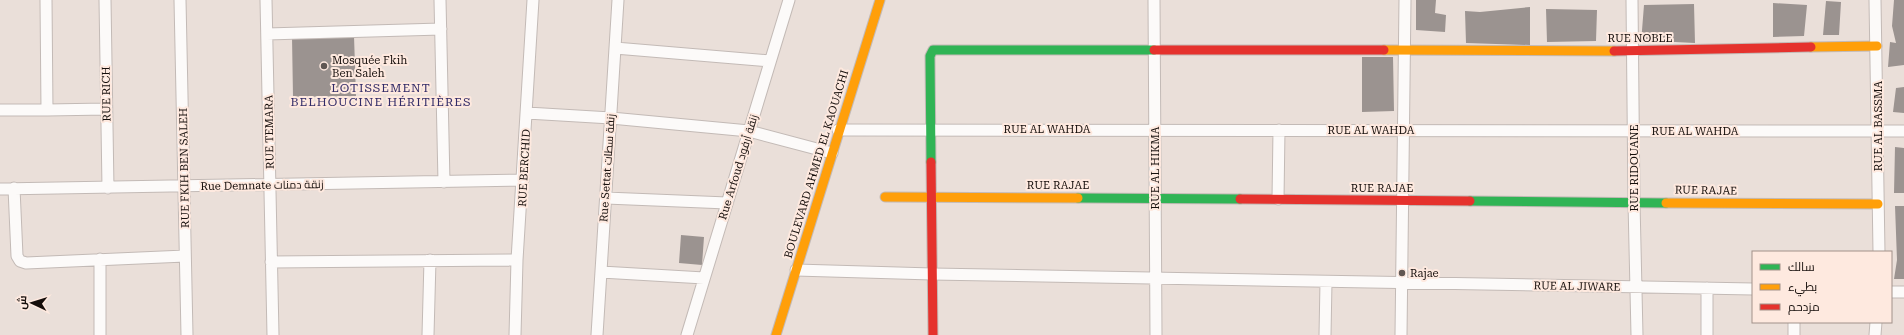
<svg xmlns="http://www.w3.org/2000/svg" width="1904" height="335" viewBox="0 0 1904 335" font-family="'Roboto Serif',Cairo,serif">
<rect width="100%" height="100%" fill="#eadfd9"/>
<path fill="#9b9390" d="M1416,0H1436L1435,13L1446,15L1445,32L1416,30Z
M1894,0H1904V65L1888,67L1890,42L1896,43L1892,26Z
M1826,1L1841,2L1839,35H1823Z
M1773,3L1807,5L1804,36L1773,37Z
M1694,4L1695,43L1675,42L1641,43L1644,5Z
M1530,7V45L1466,43L1465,11L1480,12Z
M1546,9L1597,10L1596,41L1547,42Z
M354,36L356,96L293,97L292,37Z
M1362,57H1393L1394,111L1362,112Z
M1904,87V113L1893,112L1896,88Z
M1895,147L1904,148V193H1894Z
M1895,206H1904V279H1894L1897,260Z
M681,235L704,237L702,265L679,263Z"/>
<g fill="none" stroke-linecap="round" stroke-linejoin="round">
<g stroke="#c3bab6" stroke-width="13">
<path id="street" d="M105,0L108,188
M180,0L187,335
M266,0L273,335
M440,0L444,182
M1154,0L1156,335
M1632,0L1634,202L1637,335
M1875,0L1879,252
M267,34L441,29
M615,48L770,61
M0,110H47L46,0
M47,110L106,109
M527,113L611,118L749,131L832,153
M838,130L1904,131
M14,188L17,256L20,261L26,263L185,256
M0,189L523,180
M606,198L727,203
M1278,199L1279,130
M100,259V335
M271,262L517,260
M796,270L932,274L1753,289
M601,272L704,278
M1891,292H1904
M428,335L430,260
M515,335L517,260L533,0
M597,335L618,0
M687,335L789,0
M1325,335L1326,282
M1401,335L1405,0
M1707,335V288
M1794,335V322
M1875,335L1876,322"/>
</g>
<g stroke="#c3bab6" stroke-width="11">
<path id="fast" d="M931,162L930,56L933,50H1154
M1078,198L1240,199
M1470,201L1666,203"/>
</g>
<g stroke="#c3bab6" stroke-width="11">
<path id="slow" d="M1811,47L1877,46
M1384,50L1614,51
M885,197L1078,198
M1666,203L1878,204
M776,335L880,0"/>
</g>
<g stroke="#c3bab6" stroke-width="11">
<path id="jam" d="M1154,50H1384
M1614,51L1811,47
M931,162L933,335
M1240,199L1470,201"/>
</g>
<use href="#street" stroke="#fcfaf9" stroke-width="11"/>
<use href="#fast" stroke="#30b455" stroke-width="9"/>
<use href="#slow" stroke="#ff9f0a" stroke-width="9"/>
<use href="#jam" stroke="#e5322d" stroke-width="9"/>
</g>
<g fill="#605753" stroke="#fee9df" stroke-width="1.5">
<circle cx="324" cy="66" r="4"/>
<circle cx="1402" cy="273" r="4"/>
</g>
<g text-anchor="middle" stroke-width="4" stroke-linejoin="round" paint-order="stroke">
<g font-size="11" fill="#150e0b" stroke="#fee9df">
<text x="1640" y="42">RUE NOBLE</text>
<text transform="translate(106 94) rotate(-91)" y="4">RUE RICH</text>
<text transform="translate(1878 126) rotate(-90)" y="4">RUE AL BASSMA</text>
<text x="1047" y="133">RUE AL WAHDA</text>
<text x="1371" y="134">RUE AL WAHDA</text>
<text x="1695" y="135">RUE AL WAHDA</text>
<text transform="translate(269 132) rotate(-91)" y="4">RUE TEMARA</text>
<text transform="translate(816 164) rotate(-73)" y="4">BOULEVARD AHMED EL KAOUACHI</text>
<text transform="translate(738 167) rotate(-73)" y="4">Rue Arfoud زنقة أرفود</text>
<text transform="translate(184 168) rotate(-91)" y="4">RUE FKIH BEN SALEH</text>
<text transform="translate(524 168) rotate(-87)" y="4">RUE BERCHID</text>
<text transform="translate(607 168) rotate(-86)" y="4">Rue Settat زنقة سطات</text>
<text transform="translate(1155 168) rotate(-90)" y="4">RUE AL HIKMA</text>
<text transform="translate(1634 168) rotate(-90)" y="4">RUE RIDOUANE</text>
<text transform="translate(262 185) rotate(-1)" y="4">Rue Demnate زنقة دمنات</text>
<text x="1058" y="189">RUE RAJAE</text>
<text x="1382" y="192">RUE RAJAE</text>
<text transform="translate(1706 190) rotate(1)" y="4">RUE RAJAE</text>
<text transform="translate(1577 286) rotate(1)" y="4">RUE AL JIWARE</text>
</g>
<g font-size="11" fill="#150e0b" stroke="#fee9df" text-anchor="start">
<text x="332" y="64">Mosquée Fkih<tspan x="332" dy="13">Ben Saleh</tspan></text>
<text x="1410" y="277">Rajae</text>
</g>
<g font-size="12" letter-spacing="1" fill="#322b67" stroke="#fee9df">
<text x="381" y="92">LOTISSEMENT<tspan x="381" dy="14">BELHOUCINE HÉRITIÈRES</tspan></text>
</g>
</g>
<rect x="1752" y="251" width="140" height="72" fill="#fee9df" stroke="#a1918a"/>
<rect x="1760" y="264" width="20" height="6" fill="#30b455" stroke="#a1918a"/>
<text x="1788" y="271" font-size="12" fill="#150e0b">سالك</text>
<rect x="1760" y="284" width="20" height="6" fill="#ff9f0a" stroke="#a1918a"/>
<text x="1788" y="291" font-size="12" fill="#150e0b">بطيء</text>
<rect x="1760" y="304" width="20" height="6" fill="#e5322d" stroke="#a1918a"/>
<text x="1788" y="311" font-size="12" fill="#150e0b">مزدحم</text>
<g transform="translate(32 303) rotate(274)" stroke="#fee9df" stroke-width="3" paint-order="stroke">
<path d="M0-3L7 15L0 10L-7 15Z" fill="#150e0b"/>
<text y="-6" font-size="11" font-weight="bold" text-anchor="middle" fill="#150e0b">ش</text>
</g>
</svg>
